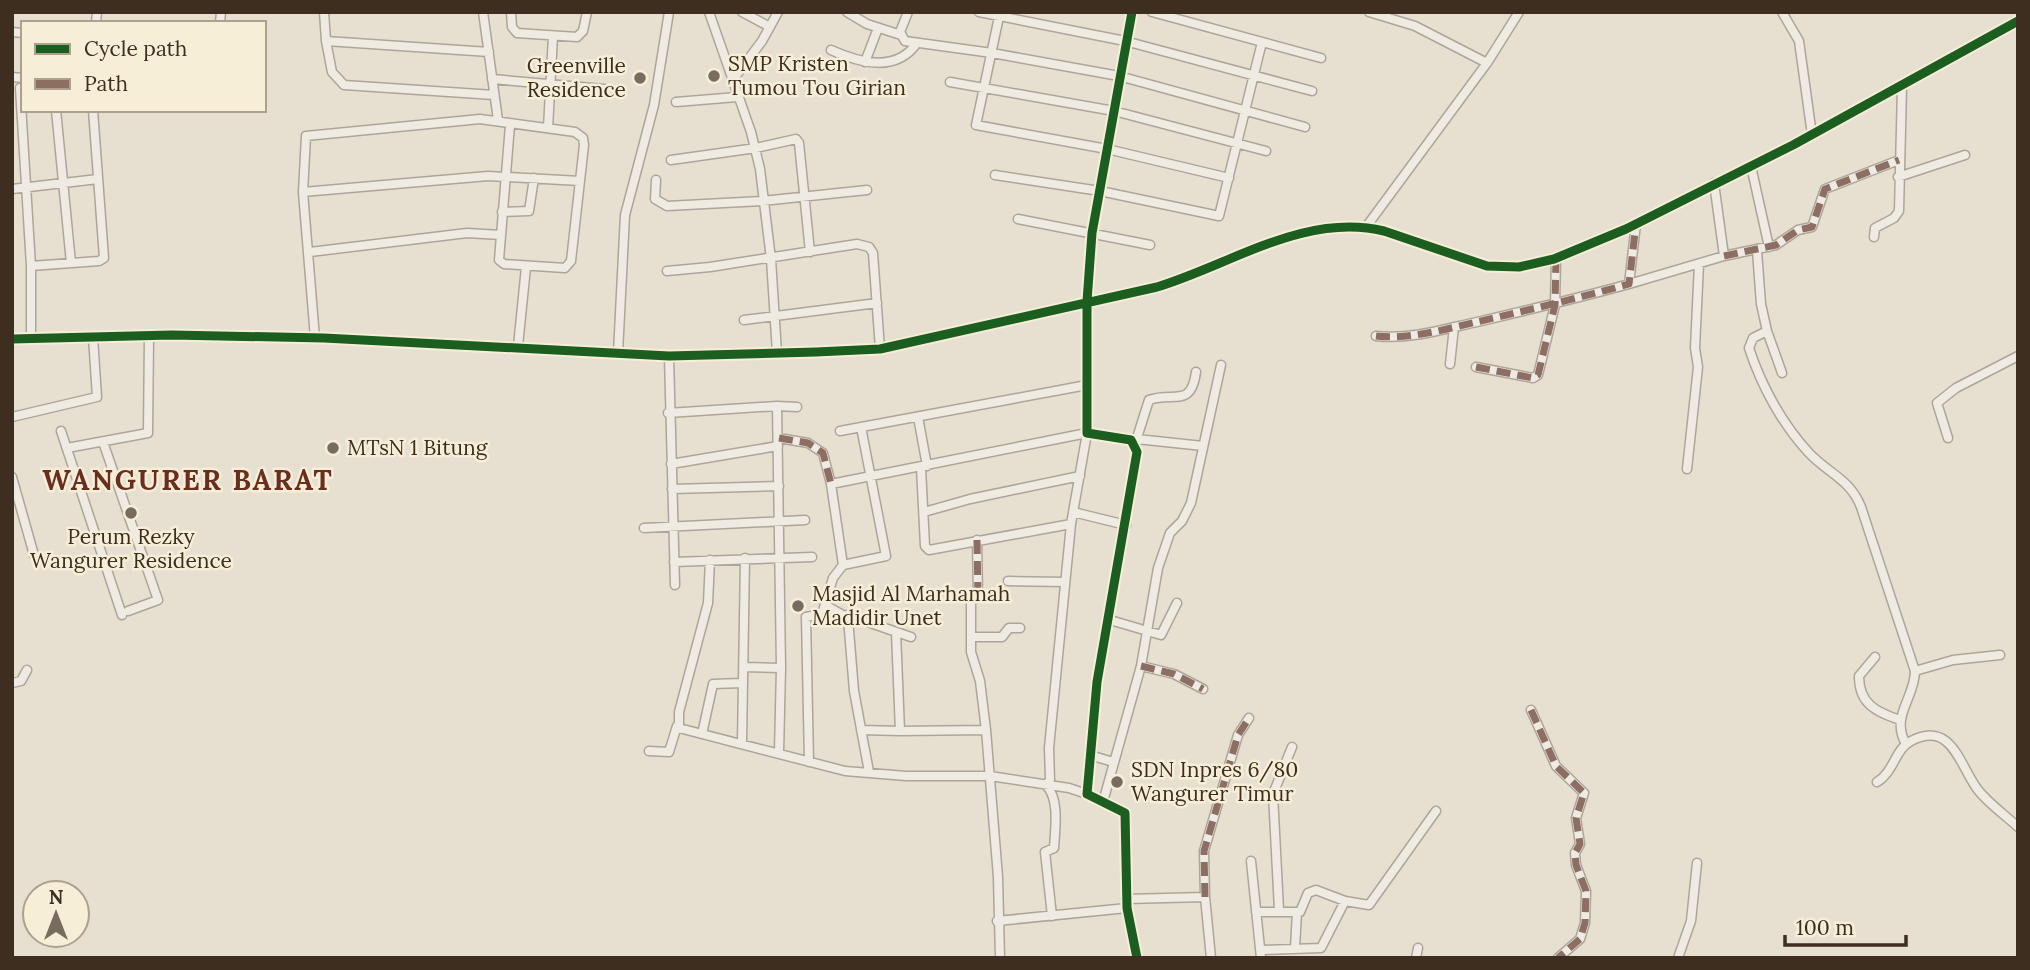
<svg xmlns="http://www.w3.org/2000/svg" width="2030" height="970" viewBox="0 0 2030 970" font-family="Lora,serif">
<rect width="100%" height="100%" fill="#e7e0d1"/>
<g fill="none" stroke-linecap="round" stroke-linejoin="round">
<g stroke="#ada599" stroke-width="11">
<path id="minor" d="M324,12L326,41L489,52
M483,12L498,120
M511,12L512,27L517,33L577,37L583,31L587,12
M709,12L751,132L760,169L771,259L777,353
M742,12L770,27
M847,12L867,24L901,35
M908,12L900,32L905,41L992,53L1119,76L1305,127
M979,12L1125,41L1312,91
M1000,12L976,125L1107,149L1229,178
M1132,12L1092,233L1087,301V433L1131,440L1137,452L1097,682L1087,794L1125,813L1127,908L1137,958
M1152,12L1321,58
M1369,12L1415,26L1487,63
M1782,12L1799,41L1812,135
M96,23L97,12
M220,23L221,12
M12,32L23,33
M326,41L332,72L344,85L494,95
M831,50C860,63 896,73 917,43
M865,62L878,28
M12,77L23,78
M492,79L604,89
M732,81L762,41L778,12
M950,82L1114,111L1266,151
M20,88L31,266V338
M676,102L737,97
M56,110L71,263
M548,128L553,36
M671,160L756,148L796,139L799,143L810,252
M1751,166L1769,247
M995,175L1100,191L1219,216L1262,42
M1898,177L1965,155
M656,180L655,199L667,206L762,201L867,190
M1714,183L1724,256
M12,189L98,179
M303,192L488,176L580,181
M502,212L529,211L534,178
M1018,219L1150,245
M1366,227L1487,63L1519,12
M1874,237L1875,228L1894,218L1899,211L1902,87
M1757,251L1761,304L1767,331L1753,338L1749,348C1761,385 1782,424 1809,453C1829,474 1850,479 1861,507L1915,671C1915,698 1890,716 1906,744
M310,252L467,233L501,235
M31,266L99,261L104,258L93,110
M667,271L710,267L857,244L869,247L873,253L880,349
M1629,284L1724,256L1776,245L1798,230L1812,227L1825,189L1899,160
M744,320L877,303
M1767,331L1782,373
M1376,336C1409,340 1445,329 1477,322C1528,310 1579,298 1629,284L1636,224
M315,338L303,192L306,136L480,119L575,132L583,138L584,145L571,261L565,268L504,264L499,260L510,125
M12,339L172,335L324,338L669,356L816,352L880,349L1157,287C1230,265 1305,212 1384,231L1487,266L1519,267L1554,259L1626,229L1793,145L2018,21
M518,346L526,267
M618,353L625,215L654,105L669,12
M669,356L675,585
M1450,364L1454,327
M1476,367L1533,378L1538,375L1555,305L1556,258
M777,406L781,668L779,752
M668,413L777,406L797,407
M12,417L97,397L93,337
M918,417L927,466
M61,431L122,615
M840,431L1087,385
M779,438L808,443L823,453L831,484
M1948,438L1937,403L1956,388L2018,356
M1137,439L1203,446
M103,442L158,600L128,611
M1135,444L1149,400C1173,391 1191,409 1196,372
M67,448L148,433L149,336
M671,464L778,446
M921,468L925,546L929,550L1071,524
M1687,469L1698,367L1695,348L1699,264
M12,477L34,555
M672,489L779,486
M924,512L970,499L1080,476
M1073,512L1126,525
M644,528L805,520
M977,540L978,598
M710,560L708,603L679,712V728L845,771L906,776H990L1069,788L1087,794
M674,562L812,557
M843,565L831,484L1087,433L1071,524L1049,748L1050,780L1046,785C1060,799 1055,830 1054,848L1045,852L1052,916
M1008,581L1065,582
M971,601V652L980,681L986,730L998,877L1000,958
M825,605L848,618L854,691L869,772
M847,615L911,637
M1110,620L1161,635L1177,603
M971,637H1002L1009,628H1020
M1875,657L1859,676C1859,704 1876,712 1900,720
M1141,666L1174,674L1203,689
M745,667L781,668
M1915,671L1953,660L2000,655
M12,683L21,681L27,670
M1531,710L1556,766L1584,793L1576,818L1580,844L1575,853L1576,865L1586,891L1585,923L1580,939L1558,958
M861,730L900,731L896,632
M900,731L986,730
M702,734L713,684L743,683
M742,742L745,558
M649,751L669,752L677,726
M1090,755L1113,762
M809,762L806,617L822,614L833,578L843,565L886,556L861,427
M1877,782C1894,772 1895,749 1911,741C1952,719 1960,767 1978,790C1989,804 2005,815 2018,827
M1103,802L1141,666L1158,568L1170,533L1182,521L1191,503L1221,365
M1251,861L1261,958
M1205,897L1204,851L1238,735L1249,718
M1126,899L1205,897L1211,958
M1279,910L1273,794L1292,747
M1256,912H1300L1308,893L1316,890L1345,901L1369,905L1436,811
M997,921L1127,908
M1295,948L1297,912
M1261,950L1321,948L1345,901
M1416,958L1418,948
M1678,958L1691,921L1697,863"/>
</g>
<use href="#minor" stroke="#efebe3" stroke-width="8"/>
<path stroke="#8d6e63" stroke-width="7" stroke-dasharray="14 7" stroke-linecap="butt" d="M1724,256L1776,245L1798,230L1812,227L1825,189L1899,160
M1376,336C1409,340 1445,329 1477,322C1528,310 1579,298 1629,284L1636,224
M1476,367L1533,378L1538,375L1555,305L1556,258
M779,438L808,443L823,453L831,484
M977,540L978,598
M1141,666L1174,674L1203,689
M1531,710L1556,766L1584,793L1576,818L1580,844L1575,853L1576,865L1586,891L1585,923L1580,939L1558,958
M1205,897L1204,851L1238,735L1249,718"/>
<g stroke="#f7eed8" stroke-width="13">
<path id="cycleway" d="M1132,12L1092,233L1087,301V433L1131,440L1137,452L1097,682L1087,794L1125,813L1127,908L1137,958
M12,339L172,335L324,338L669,356L816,352L880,349L1157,287C1230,265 1305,212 1384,231L1487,266L1519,267L1554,259L1626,229L1793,145L2018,21"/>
</g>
<use href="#cycleway" stroke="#1b5e20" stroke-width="9"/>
</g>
<g fill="#786c5e" stroke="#f7eed8" stroke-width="2.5">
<circle cx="714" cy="76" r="7"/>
<circle cx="640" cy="78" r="7"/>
<circle cx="333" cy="448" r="7"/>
<circle cx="131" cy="513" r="7"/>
<circle cx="798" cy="606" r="7"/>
<circle cx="1117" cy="782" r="7"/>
</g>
<g text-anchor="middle" stroke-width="5" stroke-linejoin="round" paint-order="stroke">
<g font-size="21" fill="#3d2e20" stroke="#f7eed8" text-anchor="start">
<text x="728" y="71">SMP Kristen<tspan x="728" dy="24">Tumou Tou Girian</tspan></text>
<text x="626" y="73" text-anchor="end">Greenville<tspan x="626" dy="24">Residence</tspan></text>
<text x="347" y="455">MTsN 1 Bitung</text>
<text x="131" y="544" text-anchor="middle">Perum Rezky<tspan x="131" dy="24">Wangurer Residence</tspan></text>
<text x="812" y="601">Masjid Al Marhamah<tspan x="812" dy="24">Madidir Unet</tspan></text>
<text x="1131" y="777">SDN Inpres 6/80<tspan x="1131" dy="24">Wangurer Timur</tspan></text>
</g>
<g font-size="28" font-weight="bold" letter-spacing="2" fill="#6b2e1e" stroke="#f7eed8">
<text x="188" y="490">WANGURER BARAT</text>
</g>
</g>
<rect width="2030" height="970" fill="none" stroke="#3d2e20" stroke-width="28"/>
<rect x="21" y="21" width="245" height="91" fill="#f7eed8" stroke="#ada18e" stroke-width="2"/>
<rect x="35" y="44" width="35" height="10" fill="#1b5e20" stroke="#ada18e" stroke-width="2"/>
<text x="84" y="56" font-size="21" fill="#3d2e20">Cycle path</text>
<rect x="35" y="79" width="35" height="10" fill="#8d6e63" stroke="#ada18e" stroke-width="2"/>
<text x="84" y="91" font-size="21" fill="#3d2e20">Path</text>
<g transform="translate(56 914)"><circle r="33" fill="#f7eed8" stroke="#ada18e" stroke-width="2"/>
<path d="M0-5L12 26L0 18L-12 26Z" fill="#786c5e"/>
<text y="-10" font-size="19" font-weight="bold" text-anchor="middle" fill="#3d2e20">N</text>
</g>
<path d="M1785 935v10h121v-10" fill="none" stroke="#3d2e20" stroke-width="3.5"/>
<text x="1796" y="935" font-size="21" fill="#3d2e20" stroke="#f7eed8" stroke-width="5" paint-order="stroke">100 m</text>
</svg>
